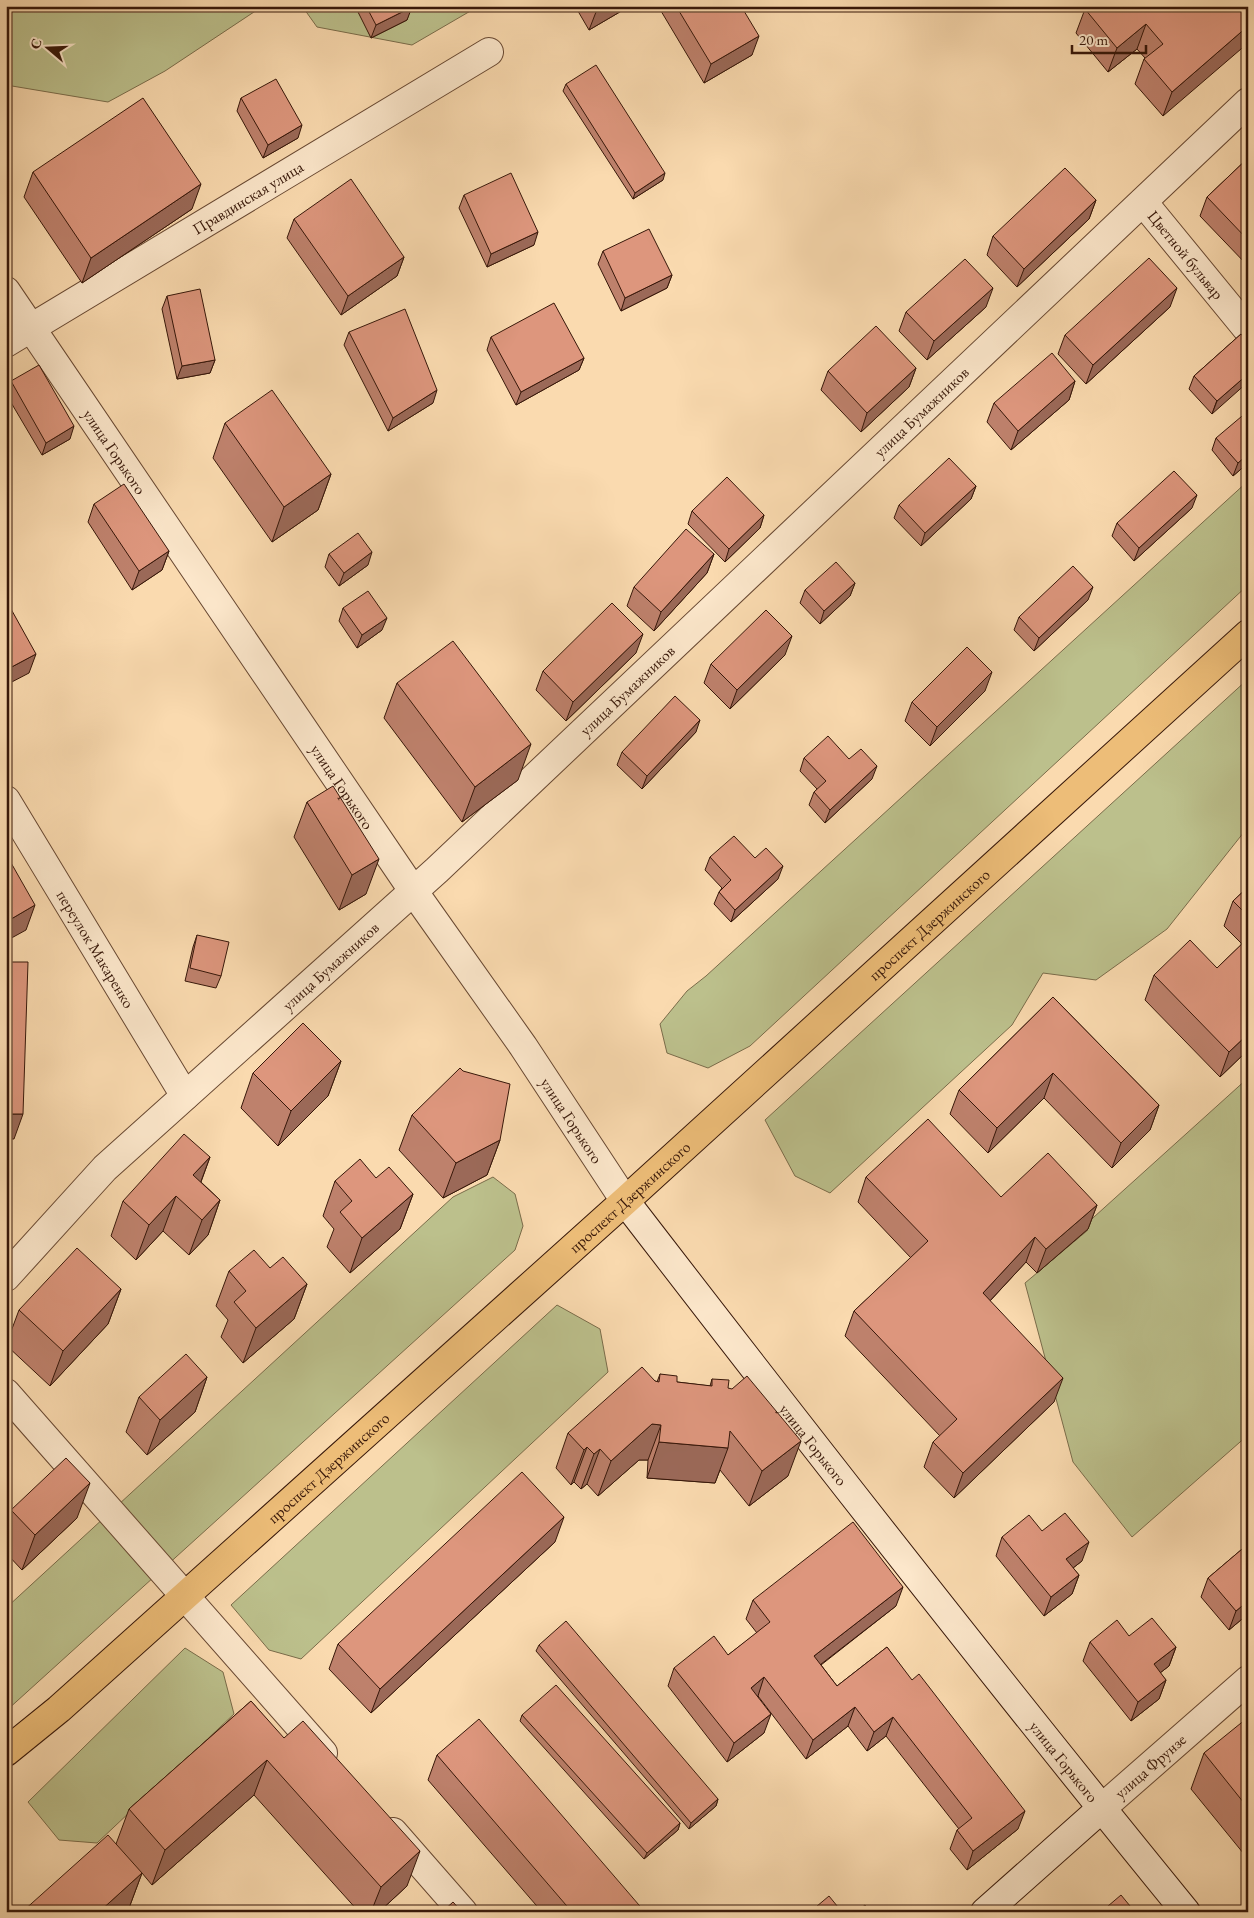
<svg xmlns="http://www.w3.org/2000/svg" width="1254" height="1918" viewBox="0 0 1254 1918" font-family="'EB Garamond',serif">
<rect width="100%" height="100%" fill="#fadaaf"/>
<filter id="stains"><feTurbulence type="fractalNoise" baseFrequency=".004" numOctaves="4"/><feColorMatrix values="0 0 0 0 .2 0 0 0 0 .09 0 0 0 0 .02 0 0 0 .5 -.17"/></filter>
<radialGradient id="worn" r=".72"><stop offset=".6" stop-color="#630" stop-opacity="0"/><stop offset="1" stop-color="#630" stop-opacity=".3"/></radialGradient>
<path fill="#bcc08c" stroke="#7a6c4a" d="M6,6H263L165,71L108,102L6,85Z
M302,6H479L412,45L317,27Z
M1248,481V585L750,1046L708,1068L667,1053L660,1024L687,991L706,976Z
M1248,679V827L1167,929L1096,980L1043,973L1012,1025L830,1193L795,1176L765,1120Z
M1248,1078V1435L1132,1537L1073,1462L1025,1283L1088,1230L1084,1226Z
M493,1177L515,1194L523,1226L515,1250L6,1711V1608L453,1197Z
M557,1305L600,1329L608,1372L301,1659L269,1650L231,1605Z
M185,1648L223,1672L234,1714L97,1843L59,1840L28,1802Z"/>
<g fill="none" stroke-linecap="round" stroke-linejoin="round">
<g stroke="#684832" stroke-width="30">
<g id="street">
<path id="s1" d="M1143,202L1248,330"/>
<path id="s2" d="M6,291L414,892L523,1046L625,1201"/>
<path id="s3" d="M6,343L489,52"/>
<path id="s4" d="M6,800L185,1096"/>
<path id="s5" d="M6,1277L105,1168L437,870L1248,102"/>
<path d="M6,1393L323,1753"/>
<path id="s6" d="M1102,1808L1248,1680"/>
<path d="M393,1832L463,1912"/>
</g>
</g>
<g stroke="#371709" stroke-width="30">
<g id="secondary">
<path id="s7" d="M625,1201C809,1440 995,1678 1186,1912"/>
<path d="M985,1912L1102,1808"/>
</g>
</g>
<g stroke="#371709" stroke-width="30">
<g id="primary">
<path id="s8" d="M6,1752L59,1709L625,1201L1248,634"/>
</g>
</g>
<use href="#street" stroke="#fce7cb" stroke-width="28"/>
<use href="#secondary" stroke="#fce7cb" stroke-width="28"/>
<use href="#primary" stroke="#edbd78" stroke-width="28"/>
</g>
<path fill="#be816c" stroke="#371709" d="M355,6H411L407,20L371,38Z
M575,6H630L589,30Z
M658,6H741L752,55L704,83Z
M1248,6L1163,116L1135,84L1144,59L1145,58L1137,49L1108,72L1076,33L1085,9Z
M566,84L663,180L633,199L563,91Z
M241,98L298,138L263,158L237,111Z
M1248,158V266L1200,216L1207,197Z
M33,172L192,209L82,283L24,197Z
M464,195L534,245L487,267L459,208Z
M1096,200L1089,219L1017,287L987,255L993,236Z
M294,219L404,257L397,276L341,315L287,238Z
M603,251L672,275L667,288L621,311L598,264Z
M167,296L215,360L210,373L177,379L162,309Z
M986,307L927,360L899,331L906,312Z
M1170,307L1086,384L1058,354L1065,335Z
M349,332L433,403L388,431L344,345Z
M1241,334L1212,414L1189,389L1194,376Z
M491,337L584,358L579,370L516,405L487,350Z
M916,368L909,387L861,432L821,390L828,371Z
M11,381L70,439L42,455L6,394Z
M1075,381L1069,400L1011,450L987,422L994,403Z
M225,423L331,474L318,510L272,542L213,458Z
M1216,438L1248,463L1233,476L1212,450Z
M976,486L971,499L921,546L894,518L899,505Z
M94,504L169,551L162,570L132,590L88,522Z
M1192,508L1134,561L1112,536L1117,523Z
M692,511L764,515L760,528L725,562L688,524Z
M329,554L368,565L339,586L325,567Z
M714,554L707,573L654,631L627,606L634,587Z
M855,583L850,596L820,624L800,603L805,590Z
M1088,600L1034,651L1014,630L1019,617Z
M343,608L382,630L357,648L339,621Z
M636,653L566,721L536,690L543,671Z
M785,655L730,709L704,683L711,664Z
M397,683L518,780L462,822L384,718Z
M985,691L930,746L905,721L912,702Z
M696,732L642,789L617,765L622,752Z
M804,758L849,759L872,779L825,823L809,805L814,792L817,789L800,771Z
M307,802L366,894L339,910L294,837Z
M710,857L755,858L778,879L731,922L714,904L719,892L722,888L705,870Z
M1248,887V1050L1220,1077L1145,1000L1154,975L1217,968L1242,944L1224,926L1233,901Z
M197,935L221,976L216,988L185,981L193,947Z
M1053,997L1159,1105L1150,1130L1112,1168L1044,1098L988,1153L950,1114L959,1090Z
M341,1061L328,1096L278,1146L241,1108L253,1073Z
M412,1115L500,1140L487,1175L443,1198L399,1150Z
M210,1157L201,1182L220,1200L208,1235L189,1255L163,1231L136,1260L111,1236L123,1201Z
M866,1177L1001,1197L1097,1205L1088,1229L1037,1273L1026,1262L990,1301L1054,1402L954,1498L924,1467L933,1442L940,1436L845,1336L854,1311L911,1258L858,1202Z
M376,1178L413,1194L400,1229L350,1273L327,1247L334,1229L323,1216L335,1181Z
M270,1268L307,1284L294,1319L243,1363L221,1337L228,1320L216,1306L229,1271Z
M121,1289L108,1324L50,1386L6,1345L19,1310Z
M660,1374L677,1382L710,1386L712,1379L728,1388L788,1476L749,1506L720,1470L715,1483L647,1478L648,1460H639L598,1496L587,1484L581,1489L574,1482L571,1485L556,1468L568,1433L655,1381L657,1382Z
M207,1377L195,1412L147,1455L126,1432L139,1397Z
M11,1510L77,1518L22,1570L6,1553V1525Z
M1002,1537L1082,1561L1073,1568L1079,1575L1072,1594L1044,1616L996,1556Z
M555,1542L371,1713L329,1669L338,1644Z
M1248,1544V1614L1229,1630L1201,1597L1208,1578Z
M753,1600L896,1606L821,1665L837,1686L887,1647L1018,1829L967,1870L950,1849L957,1830L959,1829L886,1736L867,1751L848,1726L806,1759L758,1696L764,1733L727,1762L668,1686L674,1668L728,1655L757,1633L746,1619Z
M1090,1642L1176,1647L1169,1666L1160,1673L1166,1680L1159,1699L1131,1721L1083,1661Z
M539,1645L718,1799L716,1806L689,1829L536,1651Z
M251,1701L407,1886L379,1912H359L254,1795L152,1885L142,1873L129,1908L125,1912H22L116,1844L129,1809Z
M522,1715L680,1823L678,1830L644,1859L520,1721Z
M1248,1721V1859L1191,1789L1204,1753Z
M437,1755L645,1912H542L428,1780Z"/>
<path fill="#9b6958" stroke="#371709" d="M605,6H630L589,30L596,12Z
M412,7L407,20L371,38L376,25Z
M1146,24L1137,49L1108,72L1117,48Z
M1248,26V43L1163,116L1172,92Z
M759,36L752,55L704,83L711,64Z
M302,125L298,138L263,158L268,145Z
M665,173L663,180L633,199L635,193Z
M201,184L192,209L82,283L91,258Z
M1096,200L1089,219L1017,287L1024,269Z
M538,232L534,245L487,267L491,254Z
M404,257L397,276L341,315L348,296Z
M672,275L667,288L621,311L625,298Z
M993,288L986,307L927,360L934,341Z
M1177,288L1170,307L1086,384L1093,365Z
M584,358L579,370L516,405L521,392Z
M215,360L210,373L177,379L182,366Z
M916,368L909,387L861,432L867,413Z
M1248,374V382L1212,414L1217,401Z
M1075,381L1069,400L1011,450L1018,431Z
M437,390L433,403L388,431L393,418Z
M74,426L70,439L42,455L46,443Z
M1248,454V463L1233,476L1238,463Z
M331,474L318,510L272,542L284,507Z
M976,486L971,499L921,546L925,533Z
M1197,495L1192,508L1134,561L1139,548Z
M764,515L760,528L725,562L729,549Z
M169,551L162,570L132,590L139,571Z
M372,552L368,565L339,586L344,573Z
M714,554L707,573L654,631L661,612Z
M855,583L850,596L820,624L824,611Z
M1093,587L1088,600L1034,651L1039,638Z
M387,618L382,630L357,648L362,635Z
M643,634L636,653L566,721L573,702Z
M792,636L785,655L730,709L737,690Z
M36,654L29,673L6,685V670Z
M992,672L985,691L930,746L937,727Z
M700,720L696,732L642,789L647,776Z
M531,744L518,780L462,822L475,787Z
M877,766L872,779L825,823L830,810Z
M379,859L366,894L339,910L352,875Z
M783,866L778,879L731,922L735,910Z
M35,905L26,930L6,941V922Z
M1248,1034V1050L1220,1077L1229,1052Z
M341,1061L328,1096L278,1146L291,1111Z
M1053,1073L1044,1098L988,1153L997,1128Z
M1159,1105L1150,1130L1112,1168L1121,1143Z
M6,1114H23L14,1139H6Z
M500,1140L487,1175L443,1198L456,1163Z
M210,1157L197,1192L193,1175Z
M413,1194L400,1229L350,1273L362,1238Z
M176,1196L163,1231L136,1260L149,1225Z
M220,1200L208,1235L189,1255L202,1220Z
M1097,1205L1088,1229L1037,1273L1046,1249Z
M1035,1237L1026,1262L974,1318L983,1293Z
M307,1284L294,1319L243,1363L256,1328Z
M121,1289L108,1324L50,1386L63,1351Z
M207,1377L195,1412L147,1455L160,1420Z
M1063,1378L1054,1402L954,1498L963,1473Z
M652,1424L661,1425L648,1460H639L598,1496L611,1461Z
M801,1441L788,1476L749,1506L762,1471Z
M659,1442L728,1448L715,1483L647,1478Z
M587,1447L574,1482L571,1485L584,1450Z
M600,1449L587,1484L581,1489L594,1454Z
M90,1483L77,1518L22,1570L35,1535Z
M564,1517L555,1542L371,1713L380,1689Z
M1089,1542L1082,1561L1060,1578L1066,1559Z
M1079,1575L1072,1594L1044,1616L1051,1597Z
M903,1587L896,1606L807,1675L814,1656Z
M1248,1601V1614L1229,1630L1236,1611Z
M1176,1647L1169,1666L1147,1683L1154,1664Z
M764,1677L758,1696L744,1707L751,1688Z
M1166,1680L1159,1699L1131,1721L1138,1702Z
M855,1707L848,1726L806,1759L813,1740Z
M771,1714L764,1733L727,1762L734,1743Z
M893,1717L886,1736L867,1751L874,1732Z
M267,1760L254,1795L152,1885L165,1850Z
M718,1799L716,1806L689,1829L691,1823Z
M1025,1811L1018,1829L967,1870L973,1851Z
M680,1823L678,1830L644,1859L647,1853Z
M420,1851L407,1886L379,1912H371L381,1887Z
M142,1873L129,1908L125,1912H99Z"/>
<path fill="#dd967d" stroke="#371709" d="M366,6H411L412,7L376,25Z
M593,6H605L596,12Z
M676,6H741L759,36L711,64Z
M1088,6H1248V26L1172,92L1144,59L1163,44L1146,24L1117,48L1085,9Z
M596,65L665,173L635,193L566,84Z
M276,79L302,125L268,145L241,98Z
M143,98L201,184L91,258L33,172Z
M1248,158V240L1207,197Z
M1065,168L1096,200L1024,269L993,236Z
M511,173L538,232L491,254L464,195Z
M351,179L404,257L348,296L294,219Z
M649,229L672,275L625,298L603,251Z
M1149,258L1177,288L1093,365L1065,335Z
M965,259L993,288L934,341L906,312Z
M200,289L215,360L182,366L167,296Z
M554,303L584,358L521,392L491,337Z
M405,309L437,390L393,418L349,332Z
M876,326L916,368L867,413L828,371Z
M1241,334L1248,342V374L1217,401L1194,376Z
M1052,353L1075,381L1018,431L994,403Z
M39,365L74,426L46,443L11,381Z
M272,390L331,474L284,507L225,423Z
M1248,411V454L1238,463L1216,438Z
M949,458L976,486L925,533L899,505Z
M1174,471L1197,495L1139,548L1117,523Z
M727,477L764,515L729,549L692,511Z
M124,484L169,551L139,571L94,504Z
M686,529L714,554L661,612L634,587Z
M358,533L372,552L344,573L329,554Z
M836,562L855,583L824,611L805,590Z
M1073,566L1093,587L1039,638L1019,617Z
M368,591L387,618L362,635L343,608Z
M6,600L36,654L6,670Z
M612,603L643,634L573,702L543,671Z
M766,610L792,636L737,690L711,664Z
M453,641L531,744L475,787L397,683Z
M967,647L992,672L937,727L912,702Z
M675,696L700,720L647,776L622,752Z
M828,736L849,759L861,749L877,766L830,810L814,792L826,781L804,758Z
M333,786L379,859L352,875L307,802Z
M734,836L755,858L766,848L783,866L735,910L719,892L731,880L710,857Z
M6,854L35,905L6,922Z
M1248,887V916L1233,901Z
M197,935L229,942L221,976L190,968Z
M1248,938V1034L1229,1052L1154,975L1190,940L1217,968Z
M6,962H28L23,1114H6Z
M1053,997L1159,1105L1121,1143L1053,1073L997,1128L959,1090Z
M303,1023L341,1061L291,1111L253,1073Z
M460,1068L463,1071L510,1084L500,1140L456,1163L412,1115Z
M928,1119L1001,1197L1048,1153L1097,1205L1046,1249L1035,1237L983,1293L1063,1378L963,1473L933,1442L957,1419L854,1311L928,1241L866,1177Z
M184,1134L210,1157L193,1175L220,1200L202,1220L176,1196L149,1225L123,1201Z
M360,1159L376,1178L389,1167L413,1194L362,1238L340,1212L352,1201L335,1181Z
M77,1248L121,1289L63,1351L19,1310Z
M254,1250L270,1268L283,1257L307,1284L256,1328L234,1302L246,1291L229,1271Z
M186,1354L207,1377L160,1420L139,1397Z
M642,1367L655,1381L659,1382L660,1374L677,1376V1382L712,1386V1379L729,1380L728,1388L732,1389L747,1376L801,1441L762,1471L730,1431L728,1448L659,1442L661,1425L652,1424L611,1461L600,1449L594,1454L587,1447L584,1450L568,1433Z
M66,1458L90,1483L35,1535L11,1510Z
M522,1472L564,1517L380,1689L338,1644Z
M1065,1513L1089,1542L1066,1559L1079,1575L1051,1597L1002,1537L1029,1515L1042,1531Z
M853,1522L903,1587L814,1656L837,1686L887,1647L912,1680L919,1674L1025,1811L973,1851L957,1830L972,1818L893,1717L874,1732L855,1707L813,1740L764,1677L751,1688L771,1714L734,1743L674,1668L714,1636L728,1655L770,1622L753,1600Z
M1248,1544V1601L1236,1611L1208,1578Z
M1152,1618L1176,1647L1154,1664L1166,1680L1138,1702L1090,1642L1117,1620L1129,1636Z
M566,1621L718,1799L691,1823L539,1645Z
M556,1685L680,1823L647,1853L522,1715Z
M251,1701L284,1738L303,1721L420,1851L381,1887L267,1760L165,1850L129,1809Z
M479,1719L645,1912H572L437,1755Z
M1246,1719L1248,1721V1808L1204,1753Z
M108,1835L142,1873L99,1912H22Z
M1121,1895L1135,1912H1101Z
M829,1896L842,1912H810Z
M453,1902L462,1912H442Z
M865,1905L871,1912H856Z"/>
<g text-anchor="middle" stroke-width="4" stroke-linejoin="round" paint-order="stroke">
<g font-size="16" fill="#371709" stroke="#fce7cb">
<text dy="6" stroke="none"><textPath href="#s3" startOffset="282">Правдинская улица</textPath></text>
<text dy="6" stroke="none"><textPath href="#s1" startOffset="68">Цветной бульвар</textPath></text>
<text dy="6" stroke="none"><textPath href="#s5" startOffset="1260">улица Бумажников</textPath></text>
<text dy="6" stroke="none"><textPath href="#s2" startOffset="194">улица Горького</textPath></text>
<text dy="6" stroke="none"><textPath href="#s5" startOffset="855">улица Бумажников</textPath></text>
<text dy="6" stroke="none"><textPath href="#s2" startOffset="599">улица Горького</textPath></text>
<text dy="6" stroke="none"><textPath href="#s8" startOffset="1240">проспект Дзержинского</textPath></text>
<text dy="6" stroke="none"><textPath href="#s4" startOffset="174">переулок Макаренко</textPath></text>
<text dy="6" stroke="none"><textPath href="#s5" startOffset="450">улица Бумажников</textPath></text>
<text dy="6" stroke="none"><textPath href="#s2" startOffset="1004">улица Горького</textPath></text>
<text dy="6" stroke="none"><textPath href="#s8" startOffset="835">проспект Дзержинского</textPath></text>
<text dy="6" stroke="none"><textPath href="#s7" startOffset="308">улица Горького</textPath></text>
<text dy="6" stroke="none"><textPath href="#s8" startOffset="430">проспект Дзержинского</textPath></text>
<text dy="6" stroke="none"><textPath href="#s7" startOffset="712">улица Горького</textPath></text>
<text dy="6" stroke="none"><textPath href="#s6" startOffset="64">улица Фрунзе</textPath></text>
</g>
</g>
<rect width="1254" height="1918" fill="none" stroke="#fadaaf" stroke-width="25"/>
<rect x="8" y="8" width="1239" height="1903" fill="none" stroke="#371709" stroke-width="2.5"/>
<rect x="12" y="12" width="1229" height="1893" fill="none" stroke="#371709"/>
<g transform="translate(48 48) rotate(289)" stroke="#fce7cb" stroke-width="4" paint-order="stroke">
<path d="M0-4L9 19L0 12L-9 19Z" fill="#371709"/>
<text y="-8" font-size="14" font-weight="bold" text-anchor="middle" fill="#371709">С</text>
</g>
<path d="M1072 45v8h74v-8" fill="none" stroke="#371709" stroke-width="2.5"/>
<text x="1079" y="45" font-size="15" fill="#371709" stroke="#fce7cb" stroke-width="4" paint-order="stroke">20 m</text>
<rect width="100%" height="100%" filter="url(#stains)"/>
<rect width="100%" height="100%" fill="url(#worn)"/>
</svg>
